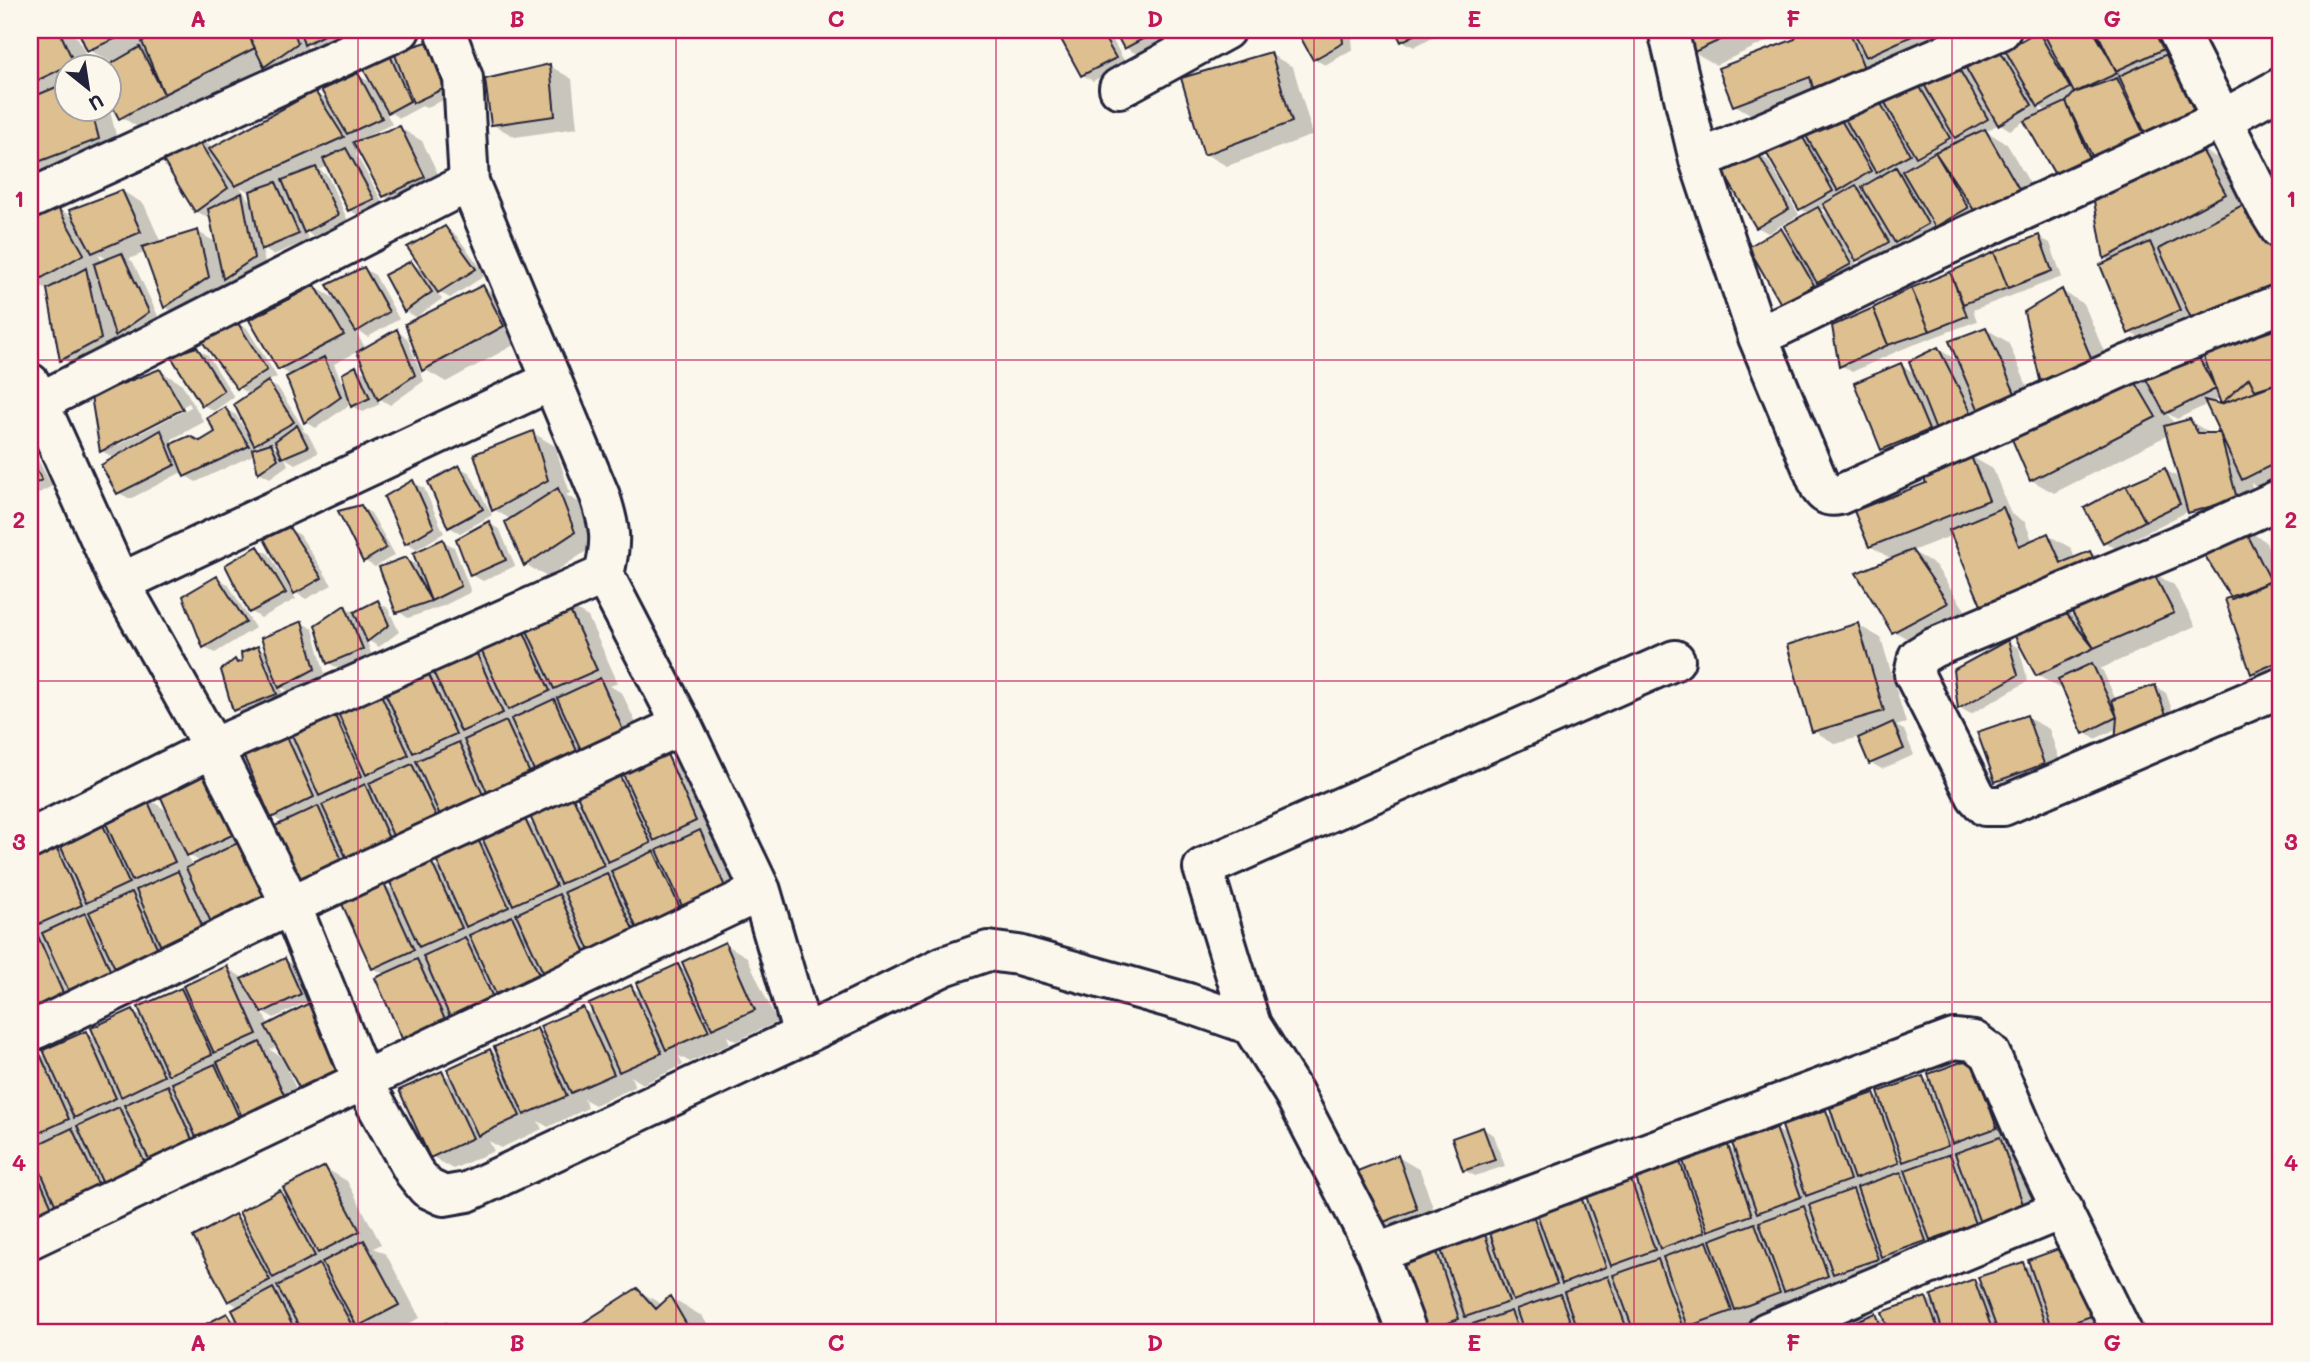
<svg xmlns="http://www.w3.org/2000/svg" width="2310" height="1362" viewBox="0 0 2310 1362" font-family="Mali,sans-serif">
<rect width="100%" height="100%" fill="#fbf7ec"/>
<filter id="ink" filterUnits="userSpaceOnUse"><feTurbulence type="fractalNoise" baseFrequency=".0143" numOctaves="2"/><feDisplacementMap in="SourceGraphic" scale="14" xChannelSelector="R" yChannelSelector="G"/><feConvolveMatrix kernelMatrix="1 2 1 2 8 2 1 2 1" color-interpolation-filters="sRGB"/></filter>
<g filter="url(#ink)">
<path fill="#0003" fill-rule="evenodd" d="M44,30H64L78,38L91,66H66V108H108V103L120,151L53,176L40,169L43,179L30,187V35Z
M80,30H349L350,32L317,50L306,43L308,49L276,72L266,66L143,130L121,117L114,64L89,50ZM140,35L149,40L143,43Z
M1058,30H1107L1126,64L1093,81L1083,75Z
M1116,30H1158L1163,40L1137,54L1126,48Z
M1303,30H1368L1352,39L1353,49L1325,65L1314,59L1299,32Z
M1397,30H1445L1414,47L1403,41Z
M1683,30H1791L1716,65L1694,52Z
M1799,30H1958L1889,68L1878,62L1885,81L1757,118L1735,105L1796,40Z
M2044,30H2173L2216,122L2081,189L2026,120L2010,130L1994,120L1997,125L1986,131L2007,144L2044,208L1947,232L1935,225L1938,230L1907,248L1895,241L1899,248L1868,266L1852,257L1860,270L1829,288L1817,282L1823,292L1793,309L1782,303L1781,230L1792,237L1809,214L1801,209V136L1812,143L1838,117L1849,123L1877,99L1889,106L1917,84L1929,90L1955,64L1966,70L1999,51L2012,59L2038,33L2049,40ZM2176,71L2200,116L2197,118ZM2123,95H2127L2149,141L2146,143ZM2038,106L2049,112L2043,114ZM1827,206L1834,218L1820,210Z
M434,42L454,95L426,108L422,106L400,118L384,109L392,124L363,138L364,140L400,128L422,141L446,190L406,209L384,196L361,152L356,154L384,205L360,216L349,210L328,166L319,170L327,175L348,221L316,238L305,231L309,240L273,255L262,248L265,264L235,284L228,280L231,290L187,320L165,307L146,252L129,259L133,262L159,318L127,341L119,337L122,352L84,372L62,359L50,292L33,282L30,277V223L57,208L76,219L122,191L144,204L161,243L198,232L217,243L212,220L196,211L195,137L215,148L315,93L330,102L358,75L373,84L386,48L396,54ZM240,187L252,193L254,202L248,199ZM98,254L109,260L103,263Z
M1270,54L1293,67L1313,135L1227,166L1205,154Z
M550,66L572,79L577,128L515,137L492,124Z
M2280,137V149L2276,139Z
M2200,148L2222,161L2280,230V310L2152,345L2129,332L2113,262L2106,258Z
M1757,154L1768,160L1799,215L1768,233L1757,227Z
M445,228L456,235L486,275L450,298L435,290L442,299L416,317L405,311L411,263L425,271Z
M2039,237L2050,243L2062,277L1973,310L1977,321L1900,350L1852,372L1841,365L1834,327L1912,289Z
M364,269L375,275L399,319L368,337L354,329L366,349L397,331L407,338L424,381L390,405L377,397L380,404L363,412L352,406V403L316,428L306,422L292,376L279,368L315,287L339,301ZM359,351L369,375L356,368L349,394L347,395L334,364Z
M483,287L505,300L525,339L446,382L424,369Z
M2062,291L2084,304L2113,373L2042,383Z
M236,322L247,328L277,377L267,382L279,389L304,429L302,430L308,434L318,453L295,464L285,458L288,465L270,478L259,472L255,454L196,482L186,476L184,471L130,499L119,493L115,459L102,451L160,371L182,384L204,422L172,439L174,445L200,443L218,433L225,409L236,415L249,437L252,436L251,395L238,387ZM189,403L191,407L118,445V441ZM252,441L263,448L257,450ZM278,443L281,451L273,446Z
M1986,329L2008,342L2039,413L1905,462L1883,449L1901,365L1916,374L1938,349L1960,362Z
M2280,330V484L2265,491L2251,483L2259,512L2212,525L2189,511L2115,548L2104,542L2165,470L2176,476L2179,484L2181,483L2168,435L2054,493L2031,480L2129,373L2151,385L2195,353L2207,360L2205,355ZM2220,398L2223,406L2210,403ZM2208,404L2223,434L2213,435L2190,421L2175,425L2167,413L2177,419Z
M197,349L208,355L234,397L214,411L203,405Z
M533,433L555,446L570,493L566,495L580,503L596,545L547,577L525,564L512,520L493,509Z
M30,456L38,460L52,486L30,498Z
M1970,456L1993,469L2011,514L2025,522L2033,542L2048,535L2071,548L2075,559L2090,552L2112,565L2006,622L1953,535L1912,551L1935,565L1969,616L1916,644L1894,631L1893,560L1870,546L1928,484Z
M459,467L470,473L492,515L460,533L449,527Z
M413,482L424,488L444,533L417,549L407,543Z
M360,507L371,513L395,555L375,567L365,561Z
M489,523L500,530L515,566L483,581L472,575Z
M2243,528L2265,541L2280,571V683L2275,685L2253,673L2234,598Z
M289,529L300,535L332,585L306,599L291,590L293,589Z
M443,541L454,547L471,592L443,606L408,618L398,611L406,559L420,567Z
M258,548L269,554L296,599L261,618L250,611Z
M2152,572L2174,585L2195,626L2100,669L2103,671L2116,700L2155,686L2166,693L2179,729L2118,728L2095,739L2084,732L2063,686L2059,688L2037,675L2061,609L2078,619Z
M217,578L228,584L255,628L215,653L205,647Z
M378,602L388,608L399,632L379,647L366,639L372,656L339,669L329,663L345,607L356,613Z
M566,604L588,617L618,683L610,686L622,693L652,758L377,884L272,816L283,732L296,739L332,710L342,716L378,690L389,696L425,668L436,675L473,647L484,653Z
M302,623L313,629L325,675L291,692L281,687L287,700L246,716L235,710V661L240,664L258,648L269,654Z
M1858,625L1881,638L1906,723L1896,726L1904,730L1914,755L1882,769L1871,763L1859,737L1836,744L1814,731Z
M2008,642L2019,648L2028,681L1971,714L1960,708L1955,671Z
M2026,717L2049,729L2065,777L2019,793L1996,780Z
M666,756L689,769L717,834L710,838L722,845L751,911L407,1044L385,975L373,968L384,885L396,892L431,863L442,869L478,841L488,847L525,820L537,827L573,799L584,805L620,777L629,782Z
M213,769L303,916L30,1042V849L145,797L169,812ZM187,854L201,862L192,867Z
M725,944L747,957L777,1022L736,1041L727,1036L730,1044L690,1062L679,1056L683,1065L643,1084L631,1076L635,1087L595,1105L584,1099L588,1108L548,1127L538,1121L542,1129L501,1148L489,1141L494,1151L453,1169L431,1156L442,1073L454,1080L490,1051L500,1057L537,1030L547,1035L583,1009L596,1016L631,987L642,994L678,966L688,971Z
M285,960L296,966L311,1000L274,1018L262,1011L290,1068L287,1069L312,1123L30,1244V1058L39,1053L49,1059L86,1033L98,1040L133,1011L144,1017L181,990L189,995L227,968L245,979ZM278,1046L285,1059L270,1050Z
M1972,1060L2046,1219L1808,1303L1798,1298L1801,1306L1759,1321L1751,1317L1753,1323L1729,1332H1416L1435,1251L1445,1257L1484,1234L1494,1240L1533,1217L1542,1222L1581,1199L1591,1205L1630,1181L1641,1188L1680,1164L1688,1168L1728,1147L1737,1153L1776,1129L1787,1136L1826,1112L1835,1118L1874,1095L1883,1100L1923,1078L1933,1083Z
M1483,1129L1494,1135L1505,1166L1475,1176L1464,1170Z
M1398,1157L1420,1170L1438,1222L1390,1240L1368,1228Z
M325,1168L347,1181L381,1244L374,1248L386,1254L420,1318L392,1332H195L227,1315L240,1322V1308L229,1301L235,1216L247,1223L280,1192L291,1198Z
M2030,1261L2112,1332H1835V1331L1876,1315L1887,1322L1926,1298L1936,1304L1974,1281L1983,1286L2023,1264L2033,1269Z
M637,1290L663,1305L670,1298L702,1316L712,1332H572Z"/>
<path fill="#ddbf90" stroke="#22223b" stroke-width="2" d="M39,30H59L74,63L30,84V33Z
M78,30H122L124,35L87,51Z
M164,30H246L255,48L164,94L142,42Z
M246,30H293L298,43L264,67Z
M300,30H333L304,45Z
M1056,30H1100L1116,58L1081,76Z
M1114,30H1152L1154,33L1124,49Z
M1300,30H1347L1342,33L1343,43L1313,60L1297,31Z
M1395,30H1424L1401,42Z
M1682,30H1742L1692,53Z
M1797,30H1849L1864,68L1813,88L1810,77L1733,106L1718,68L1795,39Z
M1853,30H1925L1866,57Z
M2042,30H2093L2118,73L2074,93Z
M2096,30H2158L2166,48L2116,71Z
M2038,31L2070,88L2038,107L2005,50Z
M434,40L457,66L443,89L413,103L394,52Z
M386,46L410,101L388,113L357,58Z
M140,47L164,94L119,119L108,98L107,66Z
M1999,49L2032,105L1998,125L1966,68Z
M1271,52L1292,122L1204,155L1181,78Z
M2169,53L2195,109L2145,133L2119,76Z
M1955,62L1988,119L1955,138L1922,81Z
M550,64L555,116L491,125L485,79Z
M358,73L382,118L347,134L321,90Z
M2117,78L2144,134L2093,158L2066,102L2074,93Z
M1917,82L1950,138L1916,157L1884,101Z
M66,83V108H91L99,139L30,165V98Z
M315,91L344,137L235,186L209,149Z
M1877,97L1910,154L1876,173L1844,117Z
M2066,102L2090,158L2057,178L2024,121Z
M1838,115L1871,171L1838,191L1805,134Z
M400,126L425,177L383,197L353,142Z
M1985,129L2023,196L1978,216L1935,152Z
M1801,134L1833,191L1799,210L1767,154Z
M195,135L228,188L195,212L159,154Z
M2200,146L2226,194L2104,259L2094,201Z
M346,148L374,199L348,211L323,159Z
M1757,152L1789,209L1756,228L1723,172Z
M1935,152L1968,208L1935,227L1902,171Z
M316,167L338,215L304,233L282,180Z
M1896,167L1928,224L1895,243L1862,187Z
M276,182L299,234L261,250L250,191Z
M1856,185L1889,242L1856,261L1823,204Z
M122,190L141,232L92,253L69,210Z
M242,193L254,258L223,279L208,209Z
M2250,201L2280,253V287L2195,327L2159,249Z
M57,206L84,254L31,284L30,280V221Z
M1818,207L1851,264L1817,283L1784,226Z
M445,226L476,269L438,293L407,247Z
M1781,228L1814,285L1781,304L1748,247Z
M198,230L209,277L164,308L142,247Z
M2039,235L2052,271L2008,288L1994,252Z
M2150,242L2180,310L2128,334L2100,265Z
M1994,252L2008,288L1963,304L1950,272Z
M122,253L149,312L115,336L94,264Z
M411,261L432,292L404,312L384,275Z
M364,267L389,312L356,332L327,285Z
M86,268L101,339L60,361L47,289Z
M1950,272L1967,316L1930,331L1911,288Z
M315,285L344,335L278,370L249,320Z
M483,285L504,326L422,371L405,324Z
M1911,288L1930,331L1888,345L1873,308Z
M2062,289L2092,360L2041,384L2024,312Z
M1873,308L1888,345L1839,367L1832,326Z
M236,320L267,370L237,389L201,340Z
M1986,327L2018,400L1982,418L1949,341Z
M2280,328V382L2221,404L2203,354Z
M397,329L415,375L378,400L357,352Z
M197,347L224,391L202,406L170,355Z
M1938,347L1974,418L1937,433L1909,361Z
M2195,351L2216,389L2165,414L2143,374Z
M324,357L341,397L304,423L286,377Z
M1901,363L1929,430L1881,450L1854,383Z
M356,366L370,398L351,407L342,374Z
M160,369L183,409L100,452L91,396Z
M2129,371L2156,417L2030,481L2008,430Z
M2249,378L2255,390L2280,382V461L2242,480L2204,400L2221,404Z
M268,381L294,422L254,445L234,404Z
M225,407L249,446L184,477L171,444L189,436L200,441L215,432L207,418Z
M2190,419L2198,433H2220L2237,499L2188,513L2164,426Z
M297,425L308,447L282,458L275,441Z
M161,430L175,465L117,494L101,465Z
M533,431L548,480L492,511L474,454Z
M271,443L278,459L258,473L252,449Z
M1970,454L1989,500L1869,547L1854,511L1926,483L1922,474Z
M30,457L42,480L30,486Z
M459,465L483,509L448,528L428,482Z
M2165,468L2180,504L2145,521L2126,485Z
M413,480L434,527L405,544L384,497Z
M2126,485L2145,521L2103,543L2084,508Z
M558,488L575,532L524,566L505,522Z
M361,505L386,548L363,562L338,511Z
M2003,507L2019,546L2048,533L2061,563L2090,551L2095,562L1983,610L1949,530Z
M489,521L506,560L470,576L456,539Z
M2243,526L2271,581L2232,599L2202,551Z
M289,527L322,578L294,594L264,539Z
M443,539L461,586L431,601L413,553Z
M258,546L286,593L249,613L225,565Z
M1912,550L1948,603L1892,633L1856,573Z
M406,557L431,601L396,613L379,567Z
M2152,570L2174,613L2094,648L2067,604Z
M217,576L246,622L203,648L183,596Z
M2271,581L2280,605V661L2251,674L2225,599Z
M378,600L389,625L367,642L354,612Z
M566,602L597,670L554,689L523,622Z
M345,605L363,649L327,664L315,625Z
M2061,607L2094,648L2036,676L2011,629Z
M302,621L315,669L279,688L261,638Z
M520,623L550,691L508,710L478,643Z
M1858,623L1884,711L1812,732L1787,645Z
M2008,640L2018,675L1958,709L1953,670Z
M473,645L503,713L461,732L430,665Z
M258,646L277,694L233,711L221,670L235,659L237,663L242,661L241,653Z
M2092,663L2117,717L2083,734L2058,679Z
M425,666L456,734L413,753L382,686Z
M600,678L630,746L588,765L557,698Z
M2155,685L2169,723L2115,743L2117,717L2112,700Z
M378,688L409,755L366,775L335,707Z
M554,699L584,767L541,786L511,719Z
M332,709L362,776L319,796L289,728Z
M2027,715L2044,764L1995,782L1977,732Z
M506,721L537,789L494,808L464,740Z
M1893,722L1904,749L1869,764L1858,738Z
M284,730L314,797L271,818L241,750Z
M459,742L490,810L446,829L416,761Z
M667,754L696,821L654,841L623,774Z
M412,764L443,831L400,851L369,783Z
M213,767L243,830L187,856L159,793Z
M620,776L651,843L608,862L577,795Z
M365,784L395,852L353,872L322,805Z
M145,795L175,862L132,881L102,815Z
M573,797L604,865L560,884L530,816Z
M318,806L348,874L305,893L275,826Z
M99,816L129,883L86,903L56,836Z
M525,819L556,886L513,905L482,838Z
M700,830L730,898L687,917L657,850Z
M252,836L282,903L216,933L186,868Z
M52,837L82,905L39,924L30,904V847Z
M478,839L509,907L466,927L436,859Z
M654,851L685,919L641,938L611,871Z
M431,861L462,928L419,947L389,880Z
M178,871L208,939L166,958L136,890Z
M607,873L638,940L594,960L564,892Z
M384,883L414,950L372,969L341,902Z
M132,892L163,960L120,979L89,912Z
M559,894L590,962L547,981L516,914Z
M85,913L115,981L73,1000L42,933Z
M512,916L543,983L500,1003L469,935Z
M37,934L67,1002L30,1019V938Z
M465,937L496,1004L453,1024L423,956Z
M725,942L755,1010L712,1029L682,962Z
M285,958L301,994L262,1013L241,979Z
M417,959L448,1026L405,1045L375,978Z
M678,964L709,1031L666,1050L636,983Z
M227,966L257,1034L214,1053L183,986Z
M631,985L662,1053L619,1072L589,1004Z
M181,988L212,1055L168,1075L138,1007Z
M325,995L352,1065L301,1091L265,1026Z
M583,1007L614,1074L571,1093L540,1026Z
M133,1009L164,1076L121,1097L91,1028Z
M537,1028L567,1096L524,1115L494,1047Z
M86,1031L116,1098L74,1118L43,1050Z
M260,1042L291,1110L248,1130L217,1062Z
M490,1049L520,1116L478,1136L447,1069Z
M39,1052L69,1119L30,1137V1056Z
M1972,1058L1997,1128L1952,1144L1928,1074Z
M215,1064L245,1131L202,1151L172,1083Z
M442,1071L473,1138L430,1158L399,1090Z
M1923,1076L1948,1146L1903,1162L1878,1092Z
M168,1085L198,1153L155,1173L124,1105Z
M1874,1093L1899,1163L1854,1179L1830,1108Z
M119,1107L150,1174L107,1193L77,1126Z
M1826,1110L1850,1180L1806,1196L1782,1126Z
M1483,1127L1495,1160L1463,1171L1452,1138Z
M72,1128L103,1195L60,1215L30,1148Z
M1776,1128L1801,1197L1757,1213L1732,1143Z
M2000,1137L2024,1207L1980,1223L1955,1153Z
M1728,1145L1752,1215L1708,1231L1683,1161Z
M1950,1154L1975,1224L1930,1240L1905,1170Z
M1398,1155L1417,1209L1366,1229L1347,1175Z
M30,1158L56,1216L30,1228Z
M1680,1162L1705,1232L1660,1249L1636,1178Z
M325,1166L360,1231L318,1253L283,1188Z
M1901,1172L1926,1241L1881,1257L1857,1187Z
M1631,1180L1655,1250L1611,1266L1586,1196Z
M1853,1189L1878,1259L1833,1274L1809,1205Z
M280,1190L315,1256L273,1278L239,1212Z
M1581,1197L1606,1267L1562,1284L1537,1214Z
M1804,1206L1828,1276L1784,1292L1759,1222Z
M235,1214L270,1280L228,1302L193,1237Z
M1533,1215L1557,1284L1513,1301L1489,1230Z
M1755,1223L1780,1293L1735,1310L1710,1240Z
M1484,1232L1509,1302L1465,1317L1440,1247Z
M364,1240L399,1305L357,1327L322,1262Z
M1707,1241L1732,1311L1687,1327L1663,1257Z
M2072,1244L2097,1314L2052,1330L2028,1260Z
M1436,1249L1459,1319L1423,1332L1391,1265Z
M1658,1259L1683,1328L1672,1332H1634L1613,1275Z
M2023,1262L2048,1332H1998L1978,1277Z
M319,1264L354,1329L349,1332H302L277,1286Z
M1608,1276L1628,1332H1578L1564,1292Z
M1974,1279L1993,1332H1943L1931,1295Z
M273,1288L296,1332H243L232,1310Z
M637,1288L656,1309L670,1296L691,1332H569Z
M1560,1294L1574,1332H1524L1516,1309Z
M1926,1297L1939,1332H1889L1882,1312Z
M1511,1311L1519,1332H1469L1467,1326Z
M227,1313L238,1332H191Z
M1876,1313L1883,1332H1833V1330Z
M446,1323L453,1332H433Z
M2100,1323L2103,1332H2074Z"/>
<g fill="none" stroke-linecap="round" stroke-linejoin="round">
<g stroke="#22223b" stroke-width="44">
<path id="minor" d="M445,30L463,78L469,182L600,496C611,530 612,540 604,575L682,725L761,891L803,1035
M1668,30L1699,160L1758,337L1821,489C1826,496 1830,497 1839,495L2127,365L2280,304
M2177,30L2267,208L2280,229
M1119,88L1225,30
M1699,160L2001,30
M30,199L400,30
M1758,337L1932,252L2223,119L2280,88
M30,383L120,583L213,748L291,905L362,1079L414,1172L427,1188L444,1196L467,1192L803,1035L944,966L988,951L1018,955L1188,1003L1251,1025L1293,1092L1377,1253L1407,1332
M30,407L469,182
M2280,499L2185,542L1933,648L1918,657L1914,674L1976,796L1985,806H2003L2280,688
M120,583L551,381
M30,839L213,748L604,575
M1251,1025L1203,868L1675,660
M30,1032L291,905L682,725
M30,1239L761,891
M1377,1253L1954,1039L1974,1041L1990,1053L2031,1148L2122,1332
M1767,1332L2063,1209"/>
</g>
<use href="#minor" stroke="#fbf7ec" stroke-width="38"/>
</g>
</g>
<path fill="none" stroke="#c2185b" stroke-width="2" stroke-opacity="0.55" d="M358,30V1332M676,30V1332M996,30V1332M1314,30V1332M1634,30V1332M1952,30V1332M30,360H2280M30,681H2280M30,1002H2280"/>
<rect width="2310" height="1362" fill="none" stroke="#fbf7ec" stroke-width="77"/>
<g transform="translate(88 88) rotate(150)"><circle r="33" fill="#fbf7ec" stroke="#a4a2a5" stroke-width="2"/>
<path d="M0-5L12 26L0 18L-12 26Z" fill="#22223b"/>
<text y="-10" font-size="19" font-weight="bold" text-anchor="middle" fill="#22223b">U</text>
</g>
<rect x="38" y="38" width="2234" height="1286" fill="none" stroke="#c2185b" stroke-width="2.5"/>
<g font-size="23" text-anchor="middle" font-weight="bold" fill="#c2185b">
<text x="198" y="27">A</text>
<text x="517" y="27">B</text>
<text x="836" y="27">C</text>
<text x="1155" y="27">D</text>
<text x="1474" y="27">E</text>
<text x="1793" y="27">F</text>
<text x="2112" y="27">G</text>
<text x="19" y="207">1</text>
<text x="2291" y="207">1</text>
<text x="19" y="528">2</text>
<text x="2291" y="528">2</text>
<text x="19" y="850">3</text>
<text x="2291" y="850">3</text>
<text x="19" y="1171">4</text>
<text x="2291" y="1171">4</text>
<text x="198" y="1351">A</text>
<text x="517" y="1351">B</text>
<text x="836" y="1351">C</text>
<text x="1155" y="1351">D</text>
<text x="1474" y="1351">E</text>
<text x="1793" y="1351">F</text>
<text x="2112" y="1351">G</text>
</g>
</svg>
